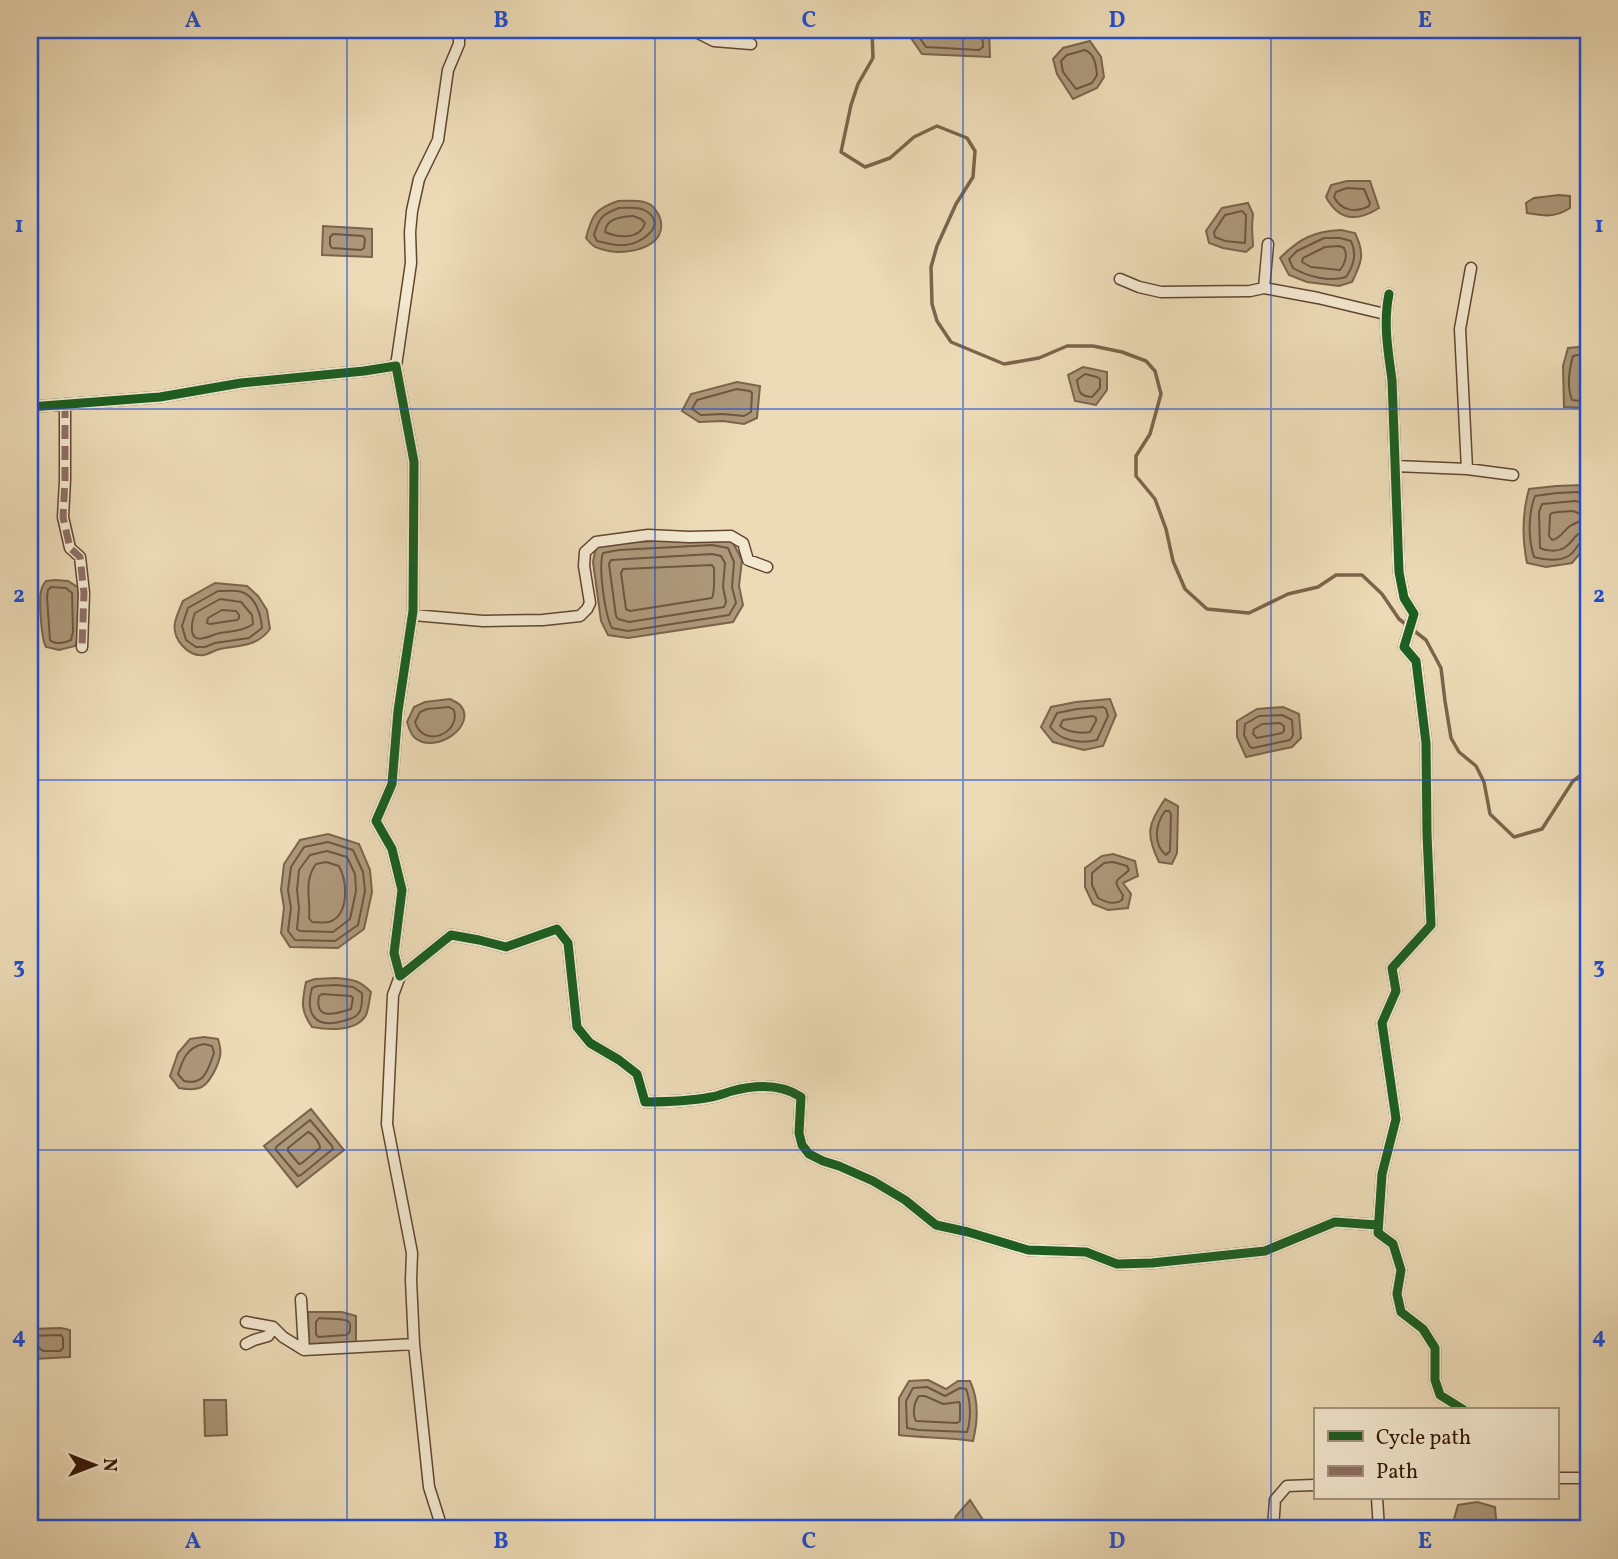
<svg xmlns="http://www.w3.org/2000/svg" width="1618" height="1559" viewBox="0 0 1618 1559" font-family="Vollkorn,serif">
<rect width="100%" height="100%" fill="#ecdbb6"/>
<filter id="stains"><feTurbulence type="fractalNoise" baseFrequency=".00286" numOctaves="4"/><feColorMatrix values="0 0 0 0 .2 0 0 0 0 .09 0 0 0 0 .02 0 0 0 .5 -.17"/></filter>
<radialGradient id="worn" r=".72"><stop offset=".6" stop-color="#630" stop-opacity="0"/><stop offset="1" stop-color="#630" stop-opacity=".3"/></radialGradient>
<path fill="#ac987a" stroke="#7b644b" stroke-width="2" d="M913,30H989L990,57L922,54L911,38Z
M1090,41L1101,57L1104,77L1097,88L1073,99L1057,74L1053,59L1063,48Z
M1347,181H1370L1379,208C1357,222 1339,221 1326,197L1331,185Z
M1559,195L1570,196V208C1555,218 1544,216 1527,213L1526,203L1534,198Z
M618,201C628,201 642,199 651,205C654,207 659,215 660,218C669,247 628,255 609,251C596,248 594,248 586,238C592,215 595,209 618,201Z
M1248,203L1253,214L1252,227L1253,246L1246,252L1223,248L1209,243L1206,231L1222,208Z
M323,226L372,229V257L322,255Z
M1341,230L1355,233C1365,254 1362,262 1352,282L1339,286L1307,282L1289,275L1280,258C1299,239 1314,231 1341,230Z
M1588,346V408L1564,407L1563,366L1568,348Z
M1083,367L1107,372V390L1096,405L1075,401L1068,375Z
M737,382L760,386L757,418L744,424L723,421L699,422L682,411L691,394Z
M1583,485L1588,493V544L1572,563L1546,567L1527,563C1522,538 1522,514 1529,489L1556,486Z
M713,538L732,541L742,560L739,586L743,605L733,622L628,638L608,635L601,621L593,562L596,546L618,543Z
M55,580L68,581L79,588C80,606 84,630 75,646L59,650L46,647C41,638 39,601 41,591C42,586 43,585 46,581Z
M215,583L247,586L258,596L267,610L270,629C257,647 239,645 220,649C214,650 210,654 204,655C188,657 172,639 175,623C176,616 180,608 183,601Z
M450,699C452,700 458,703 460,705C478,725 436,755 415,738C410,734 409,727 407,722L414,707L425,702Z
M1110,699L1116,715L1103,746L1084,750L1053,742L1041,727L1051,707L1076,702Z
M1283,707L1299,714L1301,738L1292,747L1246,757L1237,737V721L1257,709Z
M1165,799L1178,806L1177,853L1172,864L1159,862C1145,833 1148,825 1165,799Z
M328,834L359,844L370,870L372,892L364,929L338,948L290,947L281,933L284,907L281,890L284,864L300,840Z
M1113,854L1135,861L1138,876L1123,883L1131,894L1128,908L1108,910L1093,904L1085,887V868L1102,856Z
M337,978C354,980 359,980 371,992C369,1000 369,1008 366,1015C357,1032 328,1030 312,1027C300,1010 302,1002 306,982L315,979Z
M204,1037L218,1039C222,1052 221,1056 216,1068C207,1087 201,1092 179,1088L170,1076L178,1053L190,1039Z
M311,1109L344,1150L297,1187L264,1146Z
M308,1312H342L356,1316V1342L309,1344Z
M61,1328L70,1330V1357L34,1359L30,1329Z
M928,1380L946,1389L958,1381H970C979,1400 978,1421 973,1441C948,1437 923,1438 899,1435V1398L909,1381Z
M204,1400H226L227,1435L205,1436Z
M970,1500L989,1529H951L956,1516Z
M1477,1502L1495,1507L1497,1529H1454L1453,1523L1458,1505Z"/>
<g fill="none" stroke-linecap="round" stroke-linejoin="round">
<path stroke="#6e5640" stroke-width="2" d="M919,30V37L926,47L979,50L983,47L982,30
M1085,50C1095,54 1096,66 1097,75L1092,83L1076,89L1063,72L1061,61L1067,55Z
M1347,188L1364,189L1370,203L1369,206C1356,213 1341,211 1334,197L1336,192Z
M619,208C627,208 639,206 646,211C669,225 640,245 624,245C615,246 606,243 597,241L594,235C599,218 602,214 619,208Z
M1242,211L1246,215L1245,243L1225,241L1215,237L1214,232L1225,215Z
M633,216L641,219L645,223C640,240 618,238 605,232C606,218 621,217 633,216Z
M333,234L363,236L365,239L364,248L361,250L332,248L330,245V237Z
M1324,238H1340L1351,241C1357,254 1354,265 1346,277C1330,282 1308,277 1293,268L1289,259L1297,251Z
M1339,246L1344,248C1348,255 1345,264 1340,270L1311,267L1302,262L1303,258L1325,247Z
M1588,353L1573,356C1569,370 1567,387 1572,400L1588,402
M1085,374L1097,377L1100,379V388L1092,397C1079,396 1079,392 1077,380Z
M737,389L750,391L752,393L751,412L744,416L723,414L701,415L692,409L697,400Z
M1588,495L1578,492L1557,493L1535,496C1528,514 1528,538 1534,557C1544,560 1560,562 1570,555C1578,549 1576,542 1588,540
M1588,504L1575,501L1542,504L1539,512L1540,548C1546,551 1557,552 1564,548C1575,542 1572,533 1588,531
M1558,512L1573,511L1583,515L1585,518C1581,521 1575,523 1570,526C1563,531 1561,538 1552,540L1549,536L1550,515L1552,513Z
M712,545L728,548L734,562L732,587L736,603L729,615L628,631L612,628C605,615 598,567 603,553L619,550Z
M712,554L721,556L725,563L723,587L726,602L724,607L629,622L618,619L616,616L609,564L611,560Z
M712,565L714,568C714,576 715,592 712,598L630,611L626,609L621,573L623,569Z
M51,587L66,588L72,593L73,632L71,640C65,643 55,645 50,640L47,597L48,590Z
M218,591C225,591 236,590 242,592C256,597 261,615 262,628L249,638L215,643L205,647H196L186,640L182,626L188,608Z
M220,599L241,602L252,615L253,624C244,631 232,631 220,633C214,634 210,637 204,638C187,643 192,621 195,613Z
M222,610L236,611L239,615V618L237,620L210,624L207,623L208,618Z
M449,707L454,710C461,734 423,749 415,722L420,712L427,709Z
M1103,707L1106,709L1108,716L1097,740C1079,744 1061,741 1050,727L1057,713L1077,709Z
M1282,715L1292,720L1293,735L1290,740L1253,748L1250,747L1244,735L1245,724L1259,716Z
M1093,716L1096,718V721L1090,732C1082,734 1067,732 1060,726L1063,720Z
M1280,723L1284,726V731L1282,733L1257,738L1253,734L1254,729L1262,724Z
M1165,811H1169L1171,814L1170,851L1166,855C1153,844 1155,825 1165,811Z
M328,842L353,850L363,872L365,891L358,925L335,941L295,940L288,931L291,908L288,890L291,867L304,847Z
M327,851L347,857L355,874L356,891L350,919L333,932L300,931L297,929L299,908L297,890L299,870L310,855Z
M326,862L339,866C347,881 350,915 329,922C324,923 317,922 312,922L309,918C311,898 303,882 316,864Z
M1113,862L1127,866L1129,870C1119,881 1110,877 1123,895L1122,900C1115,905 1105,902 1098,898L1092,885V873L1104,863Z
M337,985L353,987L362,993C362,999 363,1009 358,1014C355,1018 347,1020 343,1021C315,1029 305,1014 312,988L317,986Z
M322,994L351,996L353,998L351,1009C336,1014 314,1021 319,996Z
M204,1044L212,1046L214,1053C208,1069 205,1086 184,1081L178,1074C183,1059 187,1047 204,1044Z
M310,1120L332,1146L333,1149L301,1175L298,1176L276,1150V1147Z
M308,1132C313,1134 320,1143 320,1148L302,1163L299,1164L288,1151V1148Z
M319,1318C325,1319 345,1318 349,1322C351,1324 350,1331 349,1333L346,1335L318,1337L316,1334V1322Z
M30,1336L61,1335L63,1338V1348L60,1351H43L36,1345L30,1344
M927,1387L945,1396L960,1388L966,1389C971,1401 971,1420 967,1432L918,1430L907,1428L906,1401L913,1388Z
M919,1396H925L943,1404L959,1402L960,1404V1421L957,1423L916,1421C912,1414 914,1402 919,1396Z"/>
<path stroke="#7b644b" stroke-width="3.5" d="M872,30L873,58L858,84L851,105L841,152L865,167L890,158L914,137L937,126L967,138L975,151L973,177L956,204L937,246L931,267L932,304L937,321L951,342L1004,364L1039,358L1067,346H1093L1122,352L1146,361L1155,371L1161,394L1150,434L1136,456V476L1155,499L1166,529L1173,561L1185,589L1207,609L1249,613L1288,594L1318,587L1336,575H1362L1382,594L1399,619L1426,640L1441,668L1445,701L1451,738L1459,752L1476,766L1484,782L1490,814L1514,837L1542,829L1573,781L1588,770"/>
<g stroke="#604631" stroke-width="13">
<path id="street" d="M699,30L700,34L714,41L751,44
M1120,279L1139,287L1161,292L1250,291L1264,288L1318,298L1385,314
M1264,288L1268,244
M1389,294C1383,323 1388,351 1392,380L1399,572L1404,598L1414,614L1404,647L1416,661L1426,743L1427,834L1431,925L1392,968L1396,991L1382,1023L1396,1119L1382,1174L1378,1233L1393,1244L1401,1270L1397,1294L1401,1312L1423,1329L1435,1348V1380L1440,1395L1464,1410
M396,366L411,263L410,232L412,211L419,179L438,140L448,70L459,44V30
M65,404V480L63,517L70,548L80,557L84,593L82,647
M30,407L160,397L241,383L364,371L396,366L414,462L413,611L398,711L392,784L376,821L392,849L402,890L394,953L400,976L451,935L479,940L506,947L557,929L568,943L577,1027L590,1043L619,1060L637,1074L645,1102C667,1102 690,1101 711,1097C718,1096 725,1093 732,1091C755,1085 781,1084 801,1097L799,1133L802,1145L809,1154L823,1161L839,1166L873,1181L905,1200L936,1225L968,1232L1028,1250L1086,1252L1117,1264L1152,1263L1265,1251L1335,1222L1377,1225
M1395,466L1467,469L1513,475
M1467,469L1460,329L1471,268
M413,615L483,621L543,620L580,616L587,609L590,603L584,566L585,552L596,542L648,535L689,537L731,536L743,543L748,560L767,567
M400,976L393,995L387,1124L412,1253L411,1280L414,1344
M301,1299L304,1350L414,1344L429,1487L441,1525V1529
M246,1322L273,1327L283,1337L304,1350
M246,1344L254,1340L268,1336L273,1327
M1557,1478H1588
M1377,1498L1379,1529
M1587,1523L1588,1511
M1273,1529L1275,1500L1287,1486L1315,1485"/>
</g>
<use href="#street" stroke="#f3e8d0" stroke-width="10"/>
<path stroke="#8d6e63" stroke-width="7" stroke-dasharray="14 7" stroke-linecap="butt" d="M65,404V480L63,517L70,548L80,557L84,593L82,647"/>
<g stroke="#f3e8d0" stroke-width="13">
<path id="cycleway" d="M1389,294C1383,323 1388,351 1392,380L1399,572L1404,598L1414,614L1404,647L1416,661L1426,743L1427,834L1431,925L1392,968L1396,991L1382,1023L1396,1119L1382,1174L1378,1233L1393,1244L1401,1270L1397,1294L1401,1312L1423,1329L1435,1348V1380L1440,1395L1464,1410
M30,407L160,397L241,383L364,371L396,366L414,462L413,611L398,711L392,784L376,821L392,849L402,890L394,953L400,976L451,935L479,940L506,947L557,929L568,943L577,1027L590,1043L619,1060L637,1074L645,1102C667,1102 690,1101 711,1097C718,1096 725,1093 732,1091C755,1085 781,1084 801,1097L799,1133L802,1145L809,1154L823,1161L839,1166L873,1181L905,1200L936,1225L968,1232L1028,1250L1086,1252L1117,1264L1152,1263L1265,1251L1335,1222L1377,1225"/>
</g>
<use href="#cycleway" stroke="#1b5e20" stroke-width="9"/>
</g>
<path fill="none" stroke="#1d4ed8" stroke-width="2" stroke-opacity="0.55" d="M347,30V1529M655,30V1529M963,30V1529M1271,30V1529M30,409H1588M30,780H1588M30,1150H1588"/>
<rect width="1618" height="1559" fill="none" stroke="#ecdbb6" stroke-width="77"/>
<rect x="1314" y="1408" width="245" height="91" fill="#f3e8d0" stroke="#a5947f" stroke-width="2"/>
<rect x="1328" y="1431" width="35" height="10" fill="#1b5e20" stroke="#a5947f" stroke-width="2"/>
<text x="1376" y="1444" font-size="21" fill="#311505">Cycle path</text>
<rect x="1328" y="1466" width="35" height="10" fill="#8d6e63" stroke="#a5947f" stroke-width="2"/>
<text x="1376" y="1478" font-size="21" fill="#311505">Path</text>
<g transform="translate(94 1465) rotate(90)" stroke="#f3e8d0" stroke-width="5" paint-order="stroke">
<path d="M0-5L12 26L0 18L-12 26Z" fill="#311505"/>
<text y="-10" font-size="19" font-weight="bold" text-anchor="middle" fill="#311505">N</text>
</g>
<rect x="38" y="38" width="1542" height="1482" fill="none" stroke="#1d4ed8" stroke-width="2.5"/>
<g font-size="23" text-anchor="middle" font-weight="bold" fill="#1d4ed8">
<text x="193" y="27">A</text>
<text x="501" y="27">B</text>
<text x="809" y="27">C</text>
<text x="1117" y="27">D</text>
<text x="1425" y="27">E</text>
<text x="19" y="232">1</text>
<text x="1599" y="232">1</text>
<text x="19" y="602">2</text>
<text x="1599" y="602">2</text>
<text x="19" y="973">3</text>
<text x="1599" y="973">3</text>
<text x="19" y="1343">4</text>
<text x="1599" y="1343">4</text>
<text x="193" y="1548">A</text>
<text x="501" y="1548">B</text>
<text x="809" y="1548">C</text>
<text x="1117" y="1548">D</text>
<text x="1425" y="1548">E</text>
</g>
<rect width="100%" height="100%" filter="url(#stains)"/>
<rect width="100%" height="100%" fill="url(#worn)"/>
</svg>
